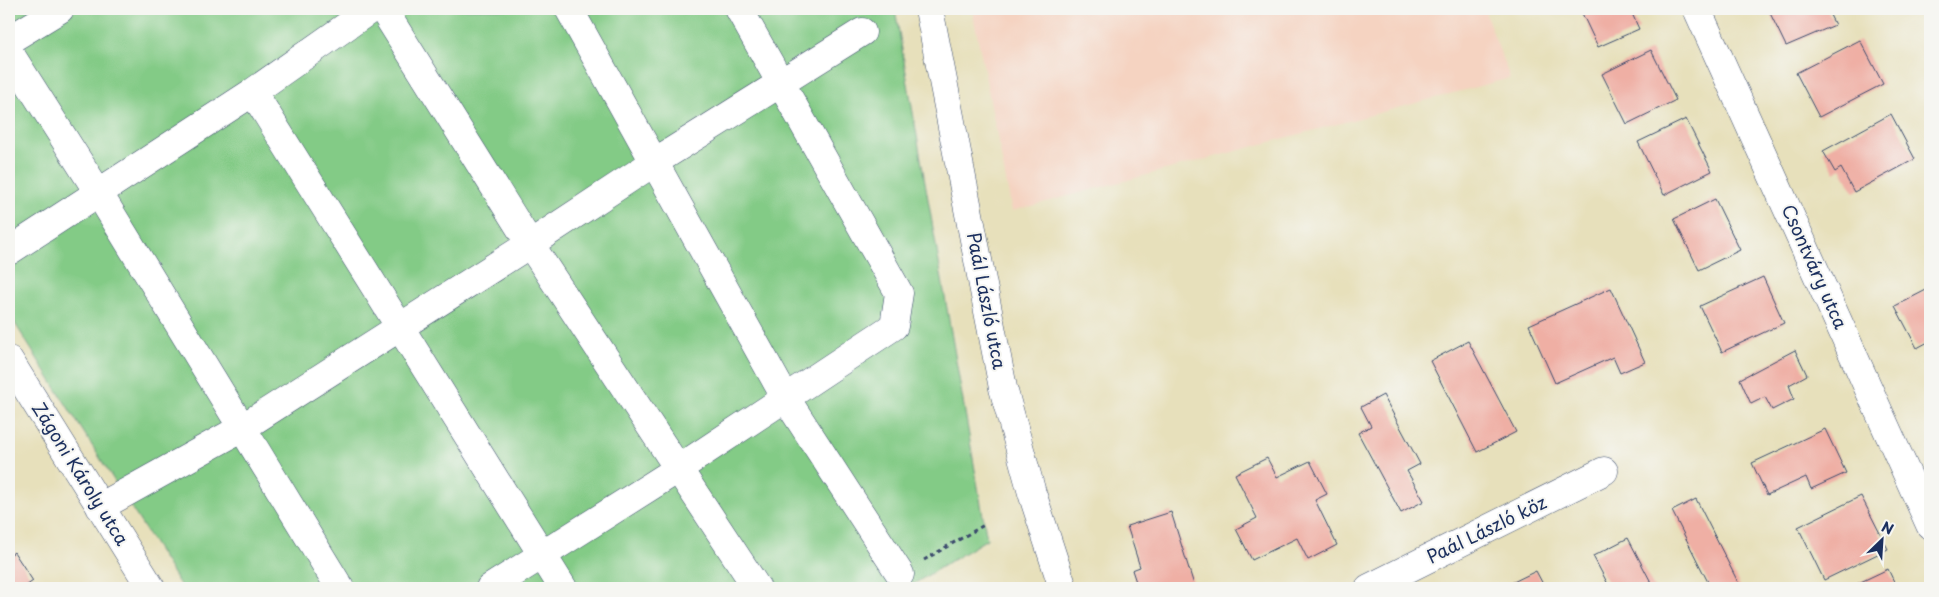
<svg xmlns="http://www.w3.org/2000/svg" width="1939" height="597" viewBox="0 0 1939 597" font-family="'Playpen Sans',sans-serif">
<rect width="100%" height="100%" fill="#f6f6f2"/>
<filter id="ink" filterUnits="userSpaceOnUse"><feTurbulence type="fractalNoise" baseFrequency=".02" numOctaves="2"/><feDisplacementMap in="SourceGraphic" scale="10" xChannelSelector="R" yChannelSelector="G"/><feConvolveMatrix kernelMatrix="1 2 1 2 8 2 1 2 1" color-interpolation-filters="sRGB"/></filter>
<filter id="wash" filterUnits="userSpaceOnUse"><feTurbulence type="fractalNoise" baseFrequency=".0096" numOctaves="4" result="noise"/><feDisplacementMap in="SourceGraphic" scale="20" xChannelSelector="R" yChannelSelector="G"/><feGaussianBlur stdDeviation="1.12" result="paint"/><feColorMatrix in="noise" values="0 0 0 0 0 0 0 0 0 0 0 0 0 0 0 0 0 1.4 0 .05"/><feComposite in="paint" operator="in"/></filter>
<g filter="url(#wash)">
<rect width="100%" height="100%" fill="#e7e0bb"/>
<path fill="#f5d3c1" d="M972,9H1484L1510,78L1012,211Z"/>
<path fill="#83cb86" stroke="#4f7d72" d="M9,9H895L987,539L907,588H182L9,314Z"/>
<g id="blocks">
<path fill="#efafa4" d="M1580,9H1630L1639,29L1598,47Z
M1768,9H1827L1835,25L1786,46Z
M1860,40L1883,84L1819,117L1796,73Z
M1651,50L1676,100L1627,124L1602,74Z
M1891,114L1915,159L1854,192L1841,168L1835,172L1823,151Z
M1686,119L1712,171L1664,195L1638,142Z
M1715,199L1740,250L1699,270L1674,219Z
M1763,277L1784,323L1722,352L1700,306Z
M1611,288L1645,362L1620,373L1613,357L1555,383L1529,325Z
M1930,288V341L1917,348L1895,306Z
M1468,341L1516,432L1477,452L1430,361Z
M1795,350L1807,375L1789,385L1794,399L1772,410L1765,397L1751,404L1740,379Z
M1383,395L1420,464L1407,471L1424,501L1401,513L1358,433L1371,426L1361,407Z
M1825,429L1846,473L1811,489L1806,477L1767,495L1752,463Z
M1267,458L1277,477L1310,461L1327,494L1315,500L1337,545L1308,560L1297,538L1252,560L1236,529L1257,518L1235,474Z
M1861,496L1888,549L1824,580L1798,527Z
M1696,499L1741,588H1711L1672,511Z
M1171,512L1195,588H1138L1132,570L1140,567L1127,526Z
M1628,538L1654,588H1610L1593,556Z
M14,552L33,581L23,588H9V556Z
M1888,569L1897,588H1848Z
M1536,571L1545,588H1501Z"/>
</g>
</g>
<g filter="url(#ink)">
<use href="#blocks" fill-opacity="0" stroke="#3a4a6c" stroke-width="1"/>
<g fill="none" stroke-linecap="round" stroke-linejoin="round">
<g stroke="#3a4a6c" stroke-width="29">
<path id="minor" d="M383,9L530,244L757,588
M569,9L785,397L900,574
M929,9L1003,388L1032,493L1063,588
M1697,9L1930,525
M9,40L60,9
M9,52L98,192L340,588
M253,92L563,588
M9,251L253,92L371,9
M9,360L151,588
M100,507L242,428L530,244L653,163L862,32
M490,588L678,469L894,326L899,293L739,9
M1369,588L1604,471"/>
</g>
<path stroke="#3a4a6c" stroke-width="3" stroke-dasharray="4 4" stroke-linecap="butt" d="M924,560L984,525"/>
<use href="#minor" stroke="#fff" stroke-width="28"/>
</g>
</g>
<g text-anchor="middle" stroke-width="4" stroke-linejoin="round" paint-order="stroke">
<g font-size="18" fill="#1b2f5e" stroke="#f6f6f2">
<text transform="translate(1814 267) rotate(66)" y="6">Csontváry utca</text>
<text transform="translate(986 301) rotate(79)" y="6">Paál László utca</text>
<text transform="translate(80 474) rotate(58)" y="6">Zágoni Károly utca</text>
<text transform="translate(1487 530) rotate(-26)" y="6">Paál László köz</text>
</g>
</g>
<rect width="1939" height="597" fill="none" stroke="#f6f6f2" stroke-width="30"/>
<g transform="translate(1882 540) rotate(25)" stroke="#f6f6f2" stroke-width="4" paint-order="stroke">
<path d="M0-4L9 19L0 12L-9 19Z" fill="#1b2f5e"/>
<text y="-8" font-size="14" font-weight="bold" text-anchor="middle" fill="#1b2f5e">N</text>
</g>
</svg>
